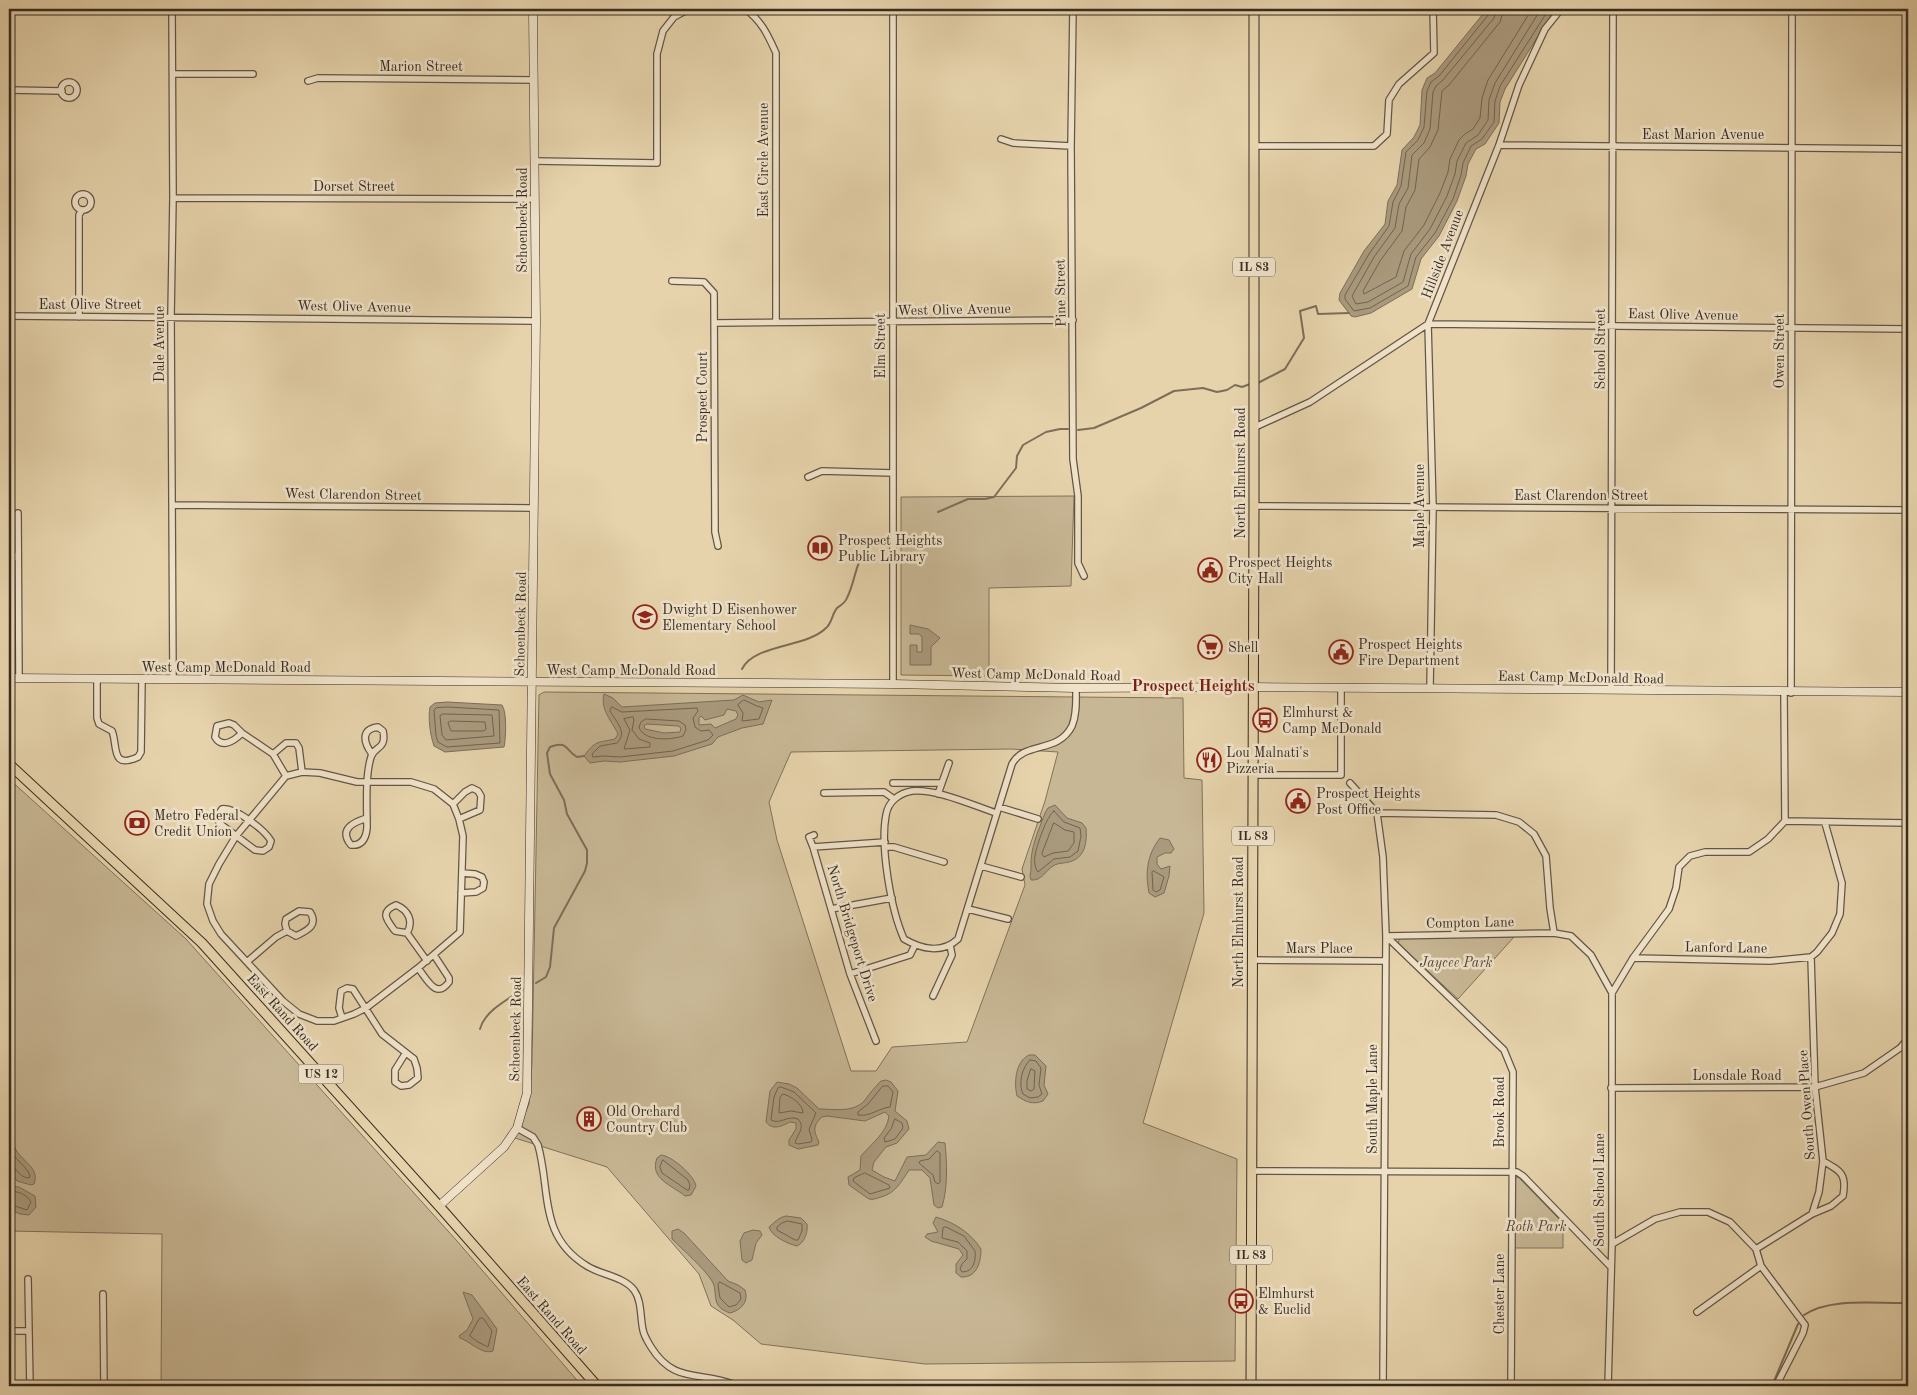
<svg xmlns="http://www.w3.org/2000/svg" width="1917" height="1395" viewBox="0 0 1917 1395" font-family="'Old Standard TT',serif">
<rect width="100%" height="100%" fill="#e6d3ac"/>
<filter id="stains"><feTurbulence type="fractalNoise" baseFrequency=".004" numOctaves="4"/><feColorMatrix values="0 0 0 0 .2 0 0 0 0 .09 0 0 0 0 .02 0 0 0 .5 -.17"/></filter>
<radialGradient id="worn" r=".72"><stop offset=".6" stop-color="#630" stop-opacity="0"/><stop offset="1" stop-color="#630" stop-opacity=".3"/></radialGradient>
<path fill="#c8b795" stroke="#80725c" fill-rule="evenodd" d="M1074,496L1071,586L989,588V676L901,675V497Z
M544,692L1183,698L1184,778L1202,780L1204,913L1143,1123L1237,1159L1235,1361L925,1364L761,1344L733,1320L711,1306L699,1274L607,1167L515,1138L529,1104L532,1063L539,695ZM1011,749L1058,752L1045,801L1022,869L1025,885L967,1042L892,1047L876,1071H851L777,840L769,802L791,752Z
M9,779L186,939L457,1241L582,1386H161L162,1234L9,1231Z
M1400,937H1514L1458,999L1398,943Z
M1518,1177L1563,1223V1248H1514L1515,1179Z"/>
<path fill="#aa9a7d" stroke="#7c6e59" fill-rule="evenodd" d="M1487,9H1555L1505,89L1500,102L1499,123L1485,144L1476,149L1468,164L1466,176L1457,201L1439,236L1421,259L1412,289L1371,313L1355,317L1351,316L1339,300L1340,293L1364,251L1385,224L1388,201L1397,185L1402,150L1414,137L1420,125L1422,90L1427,78L1435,73Z
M910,625L928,629L940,638L931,647V665H910V645H917V652H922V637L919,634H910Z
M604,694L613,698L622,707L734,700L743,695L759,702L772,700L763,724L742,728L718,737L712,744L674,756L620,762L604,761L590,763L584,756C596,740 597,743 615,739L618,734C612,721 600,710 604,694ZM727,709L736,711L738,715L736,719L715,728L711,724L699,725V718L701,716L705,720L724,715ZM647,724L678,726L681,728L680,732L664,733L645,729L644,726Z
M447,702L502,705C507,712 506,738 504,747L445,752L434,746C430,734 428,719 430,707L435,703Z
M1055,805L1067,818L1082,823L1086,828C1087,840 1086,856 1072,861C1065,864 1059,862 1053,866C1045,871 1042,881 1031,880C1029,875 1031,873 1031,868C1030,848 1038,832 1045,813L1048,808Z
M1160,838L1169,840L1174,849L1171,853H1165L1157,857V864L1161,869L1170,866L1169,876L1164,893L1155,897L1149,893C1145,872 1147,855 1160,838Z
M1029,1055H1035L1046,1066L1044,1085L1048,1094L1043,1101C1033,1105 1026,1102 1017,1096C1014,1083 1015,1062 1029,1055Z
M886,1080L891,1082L898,1091L895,1111L907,1121L909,1129L897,1143L886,1147L874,1162L872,1170L884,1177L895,1181L907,1157L926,1155L938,1142L945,1143C947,1163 948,1187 942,1207L938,1208L934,1205L930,1178L922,1170H909C901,1182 896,1193 881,1197C878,1198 873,1200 869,1199C867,1198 852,1187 849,1185L848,1177L860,1170L861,1156C871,1144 887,1133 889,1116L885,1112L865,1121L827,1116L822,1117C812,1126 814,1132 819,1142L818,1145L798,1149L789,1145V1140L796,1129V1123L790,1122C782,1126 773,1131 766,1122L770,1091L777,1082L789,1084L797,1088L819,1109C835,1109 854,1113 865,1100C870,1093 875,1087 881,1081Z
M9,1126C10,1134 12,1143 16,1150C23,1162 40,1168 34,1184L31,1185L17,1181L9,1169Z
M661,1155C672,1156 694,1175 696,1186L691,1195L685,1196C672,1185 649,1179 657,1158Z
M9,1186L19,1187L35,1196L36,1207L29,1215L20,1214L9,1209Z
M786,1216L801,1218L807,1224C808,1232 805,1242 797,1246C788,1244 771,1236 769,1227C774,1223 779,1217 786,1216Z
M936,1217C955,1223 970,1232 981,1249C981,1262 977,1278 961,1277L956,1273V1264L963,1255L959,1249L931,1241L925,1237L927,1234L938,1232L933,1223Z
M678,1229L684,1233L728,1281L738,1285L745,1290C749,1302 741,1310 730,1313C709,1306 719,1293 712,1281C704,1268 683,1250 672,1239V1231Z
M753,1230L760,1231L762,1235L756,1243L752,1260L746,1263L742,1260L740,1241L744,1233Z
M463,1292L472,1295L497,1329L493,1351C482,1355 471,1342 460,1338L459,1336L467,1330L473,1319Z"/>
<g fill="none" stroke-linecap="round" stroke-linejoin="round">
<path stroke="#706350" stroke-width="1" d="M1490,9L1489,14L1439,76L1431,82L1427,91L1424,127L1418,140L1406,152L1401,186L1393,202L1389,226L1369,254L1345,295V299L1354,311L1370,308L1408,286L1416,257L1435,233L1453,199L1461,175L1463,163L1471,146L1482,139L1494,122L1495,101L1500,86L1549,9
M1496,9L1494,18L1443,80L1436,86L1433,92L1430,129L1424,143L1412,155L1408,188L1399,204L1395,228L1374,257L1352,296L1356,304L1368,302L1403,282L1411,254L1430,229L1447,196L1455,174L1457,161L1466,143L1478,135L1488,120L1489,100L1495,83L1541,9
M1504,9L1500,22L1449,85L1442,91L1438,130L1430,147L1419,159L1415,190L1406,207L1402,231L1380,261L1363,291L1364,294L1396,277L1404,251L1424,225L1440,193L1448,172L1450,159L1459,140L1465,134L1473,129L1480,118L1482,98L1488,80L1532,9
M744,700L757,706L763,708L759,719L742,721L743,713L738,705Z
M448,707L499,710L500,743L447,747L438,742L436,736L434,710L436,708Z
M612,707L622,712L697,708L698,711L693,718L695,727L701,731L709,730L713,735L708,740L673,751L620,757L604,756L593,757L592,754L600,746L617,743C628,732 616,722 610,711Z
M443,714L492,715L494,736L446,740L442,735L440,716Z
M633,717L634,720L632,730L639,739L650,743V747L624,749L630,730L624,719Z
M646,719L679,721L685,725L686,730L683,736C671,740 644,742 639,727L641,722Z
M451,721L485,722L486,729L484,731H451L448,723Z
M1054,811L1064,822L1080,828L1081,836L1078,851L1070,857L1054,859L1038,872C1035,868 1034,862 1035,856C1036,847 1047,815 1054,811Z
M1054,823L1065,830L1074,832V843L1068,851L1053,853L1044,857L1042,854Z
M1154,871L1164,877L1160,890L1156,892L1153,890L1152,872Z
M1030,1060L1036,1061L1041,1068L1039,1085L1042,1094L1038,1097L1030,1098L1023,1094C1018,1084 1022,1067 1030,1060Z
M1031,1069L1035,1071L1034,1089L1031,1091L1027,1089V1081Z
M883,1086H888L893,1092L890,1107C879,1108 870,1117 858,1115V1112L868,1104Z
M781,1087L794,1092L816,1113L809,1129L812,1140L811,1142L798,1144L795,1143C797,1134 806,1128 798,1119C787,1115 780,1125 771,1120L774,1097L778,1088Z
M783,1094C791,1096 803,1104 803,1113L791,1111L779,1113L780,1098Z
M895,1119L902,1123L903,1128L895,1139L885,1142L884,1138L891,1129Z
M9,1146C13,1160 29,1167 30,1177L28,1178C17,1176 18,1167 9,1166
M937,1151L940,1153V1182L938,1184L935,1182L933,1175L919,1163L920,1161L929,1159Z
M663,1160L688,1180L690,1185L689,1190H687L662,1173L660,1167Z
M865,1173L889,1185L890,1188L870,1194L853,1181L854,1178Z
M9,1191C17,1191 27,1194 31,1202L27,1210L9,1204
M788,1221L802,1224V1231L798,1240H795L777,1230V1227L782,1223Z
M946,1227L964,1236L975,1251C976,1260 974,1272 962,1272L960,1269L962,1264L967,1259V1251L958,1242L942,1238L943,1228Z
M720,1282L740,1293L741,1299L736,1305L729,1307L720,1298L718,1285Z
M480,1318H483L492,1331L488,1347L478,1342L470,1336Z"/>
<path stroke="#7c6e59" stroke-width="2" d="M1258,383L1285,369L1304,338L1300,311L1316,306L1318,314L1349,313
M1078,430L1094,428L1141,408L1174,391L1203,388L1217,392L1227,390L1235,385L1242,387L1250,384
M938,512L968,499H985L994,497L1016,468L1017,456L1023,445L1046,432L1060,429H1068
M742,669C754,644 806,648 826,628C832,623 832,614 837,608C841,605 845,603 847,598C860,571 852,550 888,538
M536,983L546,977L550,967L554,928L585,871L587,863V850L567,814L564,800L550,774L547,753L550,747C568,740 565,750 577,757L584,756
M480,1029C485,1010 509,999 525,988
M1804,1315C1831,1297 1876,1304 1908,1303
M1772,1386L1798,1324"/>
<g stroke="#635644" stroke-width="8">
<path id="minor" d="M172,9L173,198L171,316L173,679
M745,9C761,20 768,35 776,53V322
M893,9V684
M1073,9L1071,146L1073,459L1078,496V563L1084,576
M174,74H253
M308,81L318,78L534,80
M61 90a8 8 0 1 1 16 0a8 8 0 1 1-16 0Z
M9,90L62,91
M1001,139L1013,143L1071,146
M1499,145L1908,149
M1254,146H1374L1387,134L1389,100L1399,84L1434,53L1433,9
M534,161L657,163V54L663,31L674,17L689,9
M75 202a8 8 0 1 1 16 0a8 8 0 1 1-16 0Z
M173,198L535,199
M672,281L704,282L714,293L715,532L718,546
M9,316L536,321
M79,317V215L82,210
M715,323L1073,320
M1253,428L1310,402L1428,324L1499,145L1519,85L1545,29L1561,9
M808,477L822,471L893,473
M173,505L533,508
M1254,506L1908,510
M18,513L19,678
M9,551L18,559
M97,679V718L99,724L112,731C118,745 110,770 138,757L141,752L142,679
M1430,688L1433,507L1428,324L1908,329
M1611,690L1613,9
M1784,693L1785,821
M1791,693L1792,9
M242,733C234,741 222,749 215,737L217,726L229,723L234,725L242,733L273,754L286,776
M273,754L286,743H296L299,748L302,772
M302,772L320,773L357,782H411L434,789L453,804L459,819L463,836L460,932L418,968L366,1008L354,1014L334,1021H317L299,1014L283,1001L221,934L213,921L207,904L209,884L219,864L236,836L286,776Z
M1253,775H1341V688
M893,783H940
M1350,783L1377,813L1496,815L1519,822L1534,834L1546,856L1550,908L1554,933L1571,936L1591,955L1612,993
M824,793L884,792L894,799
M938,794L949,763
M453,804L465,792L472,788L478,791L481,796L480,810L459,819
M999,807L1038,819
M222,809C235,807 265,830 271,841L269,847L263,851L255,850L219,823L218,815Z
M996,813C972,805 938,789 912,791C899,793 888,802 886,815C880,847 891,910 904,939C921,949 942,954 958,939L1012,764C1024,741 1058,754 1072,726C1077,714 1076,700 1076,688
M1377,813L1383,857L1386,936L1383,1386
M367,818C354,822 338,829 351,845C362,846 366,838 367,828C367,807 365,776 371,757C374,746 387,750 383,731L378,727C361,729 363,742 372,754
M814,835L809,837L813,847L850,974L876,1041
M813,847L885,842
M885,847H894L944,862
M981,866L1021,877
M461,893L476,892L483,888L484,882L482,877L475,874L462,873
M396,905C408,910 414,921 407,933L395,931C387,920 379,912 396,905Z
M831,909L892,898
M968,909L1008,919
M299,911L310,912C319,926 306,931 296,936L287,931L285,924L286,919Z
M407,933L427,961
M1386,936L1504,1050L1513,1072L1511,1386
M1386,936L1554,933
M1811,957L1815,1087L1823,1161L1819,1192L1812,1214
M1633,958L1770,961L1811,957L1817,952L1832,933L1840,914L1842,883L1825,823
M1252,960L1385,961
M248,961L276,937L287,931
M418,968C427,979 436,1000 449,982V978L434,955
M850,974L910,955L915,945
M933,996L952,955L950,945
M342,1018L339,1008L341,991L347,988L353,989L382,1034L414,1059L417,1068L418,1078L409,1085L401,1086L395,1082V1070L405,1054
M1611,1088L1815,1087L1864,1073L1900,1048L1908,1039
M517,1128L533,1137L538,1145C551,1191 538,1236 587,1266C601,1275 623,1276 634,1290C642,1301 640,1317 643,1330C644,1336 648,1342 651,1347C674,1384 699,1371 733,1384L734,1386
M1251,1171L1517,1172L1523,1176L1610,1266
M1612,1244L1655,1219L1680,1212H1708L1730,1222L1756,1249L1761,1266L1805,1325L1803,1333L1776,1386
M1756,1249L1812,1214L1831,1206L1843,1196C1847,1174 1841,1171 1823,1161
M28,1279L30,1386
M103,1294L104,1386
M1697,1312L1761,1266
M9,1331H29
M1608,1386L1612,1244V993L1633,958L1669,909L1676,888L1679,867L1690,856L1705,852H1749L1768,839L1785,821L1908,823"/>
</g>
<g stroke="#372c22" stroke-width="9">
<path id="secondary" d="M9,678L893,684L1076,688L1253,687L1908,692
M439,1206L504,1147L517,1128L527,1093L536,321L533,9"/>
</g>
<g stroke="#372c22" stroke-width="11">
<path id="primary" d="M9,764L202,943L439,1206L597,1386
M1251,1386L1254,506V9"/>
</g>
<use href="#minor" stroke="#efe2c9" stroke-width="5.5"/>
<use href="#secondary" stroke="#efe2c9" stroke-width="8"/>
<use href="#primary" stroke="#e6d3ac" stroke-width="9"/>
</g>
<defs>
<g id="library-ring" transform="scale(1.25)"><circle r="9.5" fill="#efe2c9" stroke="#8f2418" stroke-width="1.5"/><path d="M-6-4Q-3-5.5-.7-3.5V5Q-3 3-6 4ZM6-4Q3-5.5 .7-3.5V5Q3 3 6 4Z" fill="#8f2418"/></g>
<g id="civic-ring" transform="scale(1.25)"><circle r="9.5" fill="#efe2c9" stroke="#8f2418" stroke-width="1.5"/><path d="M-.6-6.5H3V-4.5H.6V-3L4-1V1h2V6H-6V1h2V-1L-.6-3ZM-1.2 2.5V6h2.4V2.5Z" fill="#8f2418"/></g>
<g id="school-ring" transform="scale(1.25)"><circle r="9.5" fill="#efe2c9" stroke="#8f2418" stroke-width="1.5"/><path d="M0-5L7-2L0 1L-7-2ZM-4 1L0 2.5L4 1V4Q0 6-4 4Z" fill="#8f2418"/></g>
<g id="supermarket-ring" transform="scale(1.25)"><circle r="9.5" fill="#efe2c9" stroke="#8f2418" stroke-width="1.5"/><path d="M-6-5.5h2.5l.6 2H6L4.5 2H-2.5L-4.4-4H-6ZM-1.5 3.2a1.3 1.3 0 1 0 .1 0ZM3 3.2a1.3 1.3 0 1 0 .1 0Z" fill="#8f2418"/></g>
<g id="bus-ring" transform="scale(1.25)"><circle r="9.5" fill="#efe2c9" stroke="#8f2418" stroke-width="1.5"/><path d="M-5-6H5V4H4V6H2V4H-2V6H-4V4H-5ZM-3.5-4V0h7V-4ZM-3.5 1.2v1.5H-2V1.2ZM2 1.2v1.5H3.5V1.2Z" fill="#8f2418"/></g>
<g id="restaurant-ring" transform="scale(1.25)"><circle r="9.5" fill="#efe2c9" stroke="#8f2418" stroke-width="1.5"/><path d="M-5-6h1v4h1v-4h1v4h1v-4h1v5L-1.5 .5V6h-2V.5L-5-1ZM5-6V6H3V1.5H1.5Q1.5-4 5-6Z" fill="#8f2418"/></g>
<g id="bank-ring" transform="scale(1.25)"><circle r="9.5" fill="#efe2c9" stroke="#8f2418" stroke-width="1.5"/><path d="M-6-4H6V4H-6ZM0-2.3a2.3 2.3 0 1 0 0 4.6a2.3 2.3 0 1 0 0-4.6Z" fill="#8f2418"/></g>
<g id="building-ring" transform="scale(1.25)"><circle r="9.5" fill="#efe2c9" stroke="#8f2418" stroke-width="1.5"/><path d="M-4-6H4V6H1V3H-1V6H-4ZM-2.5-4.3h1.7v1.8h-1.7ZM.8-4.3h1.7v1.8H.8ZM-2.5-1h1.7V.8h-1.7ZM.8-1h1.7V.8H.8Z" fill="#8f2418"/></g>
</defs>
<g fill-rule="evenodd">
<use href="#library-ring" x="820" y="548"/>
<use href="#civic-ring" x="1210" y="570"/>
<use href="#school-ring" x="645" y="617"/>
<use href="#supermarket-ring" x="1210" y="647"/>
<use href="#civic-ring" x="1341" y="652"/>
<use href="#bus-ring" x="1265" y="720"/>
<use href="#restaurant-ring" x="1209" y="760"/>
<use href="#civic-ring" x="1298" y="801"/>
<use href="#bank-ring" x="137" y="823"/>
<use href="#building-ring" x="589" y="1119"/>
<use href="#bus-ring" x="1241" y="1301"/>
</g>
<g text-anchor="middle" stroke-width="5" stroke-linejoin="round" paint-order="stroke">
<g fill="#efe2c9" stroke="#6e6354" stroke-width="1">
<rect x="1233" y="257.5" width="42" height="19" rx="4"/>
<rect x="1232" y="826.5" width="42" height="19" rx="4"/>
<rect x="298.5" y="1064.5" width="45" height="19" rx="4"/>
<rect x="1230" y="1245.5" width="42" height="19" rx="4"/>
</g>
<g font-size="12" font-weight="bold" fill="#372c22">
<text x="1254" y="271">IL 83</text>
<text x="1253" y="840">IL 83</text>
<text x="321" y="1078">US 12</text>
<text x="1251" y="1259">IL 83</text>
</g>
<g font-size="14" fill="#372c22" stroke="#efe2c9">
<text x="421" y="71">Marion Street</text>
<text x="1703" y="139">East Marion Avenue</text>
<text transform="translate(763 160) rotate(-90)" y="5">East Circle Avenue</text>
<text x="354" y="191">Dorset Street</text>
<text transform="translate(522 220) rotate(-90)" y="5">Schoenbeck Road</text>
<text transform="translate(1442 254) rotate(-69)" y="5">Hillside Avenue</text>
<text transform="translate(1060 293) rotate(-91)" y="5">Pine Street</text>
<text x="90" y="309">East Olive Street</text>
<text transform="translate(354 306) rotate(1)" y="5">West Olive Avenue</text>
<text transform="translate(954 309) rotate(-1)" y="5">West Olive Avenue</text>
<text transform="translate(1683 314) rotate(1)" y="5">East Olive Avenue</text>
<text transform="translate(159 344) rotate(-90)" y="5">Dale Avenue</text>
<text transform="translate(880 346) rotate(-90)" y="5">Elm Street</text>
<text transform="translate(1600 349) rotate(-90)" y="5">School Street</text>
<text transform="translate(1779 351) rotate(-90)" y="5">Owen Street</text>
<text transform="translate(702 397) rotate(-90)" y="5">Prospect Court</text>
<text transform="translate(1240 473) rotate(-90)" y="5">North Elmhurst Road</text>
<text transform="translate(353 494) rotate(1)" y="5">West Clarendon Street</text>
<text x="1581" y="500">East Clarendon Street</text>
<text transform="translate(1419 506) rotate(-90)" y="5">Maple Avenue</text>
<text transform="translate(520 624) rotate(-89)" y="5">Schoenbeck Road</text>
<text x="226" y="672">West Camp McDonald Road</text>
<text x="631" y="675">West Camp McDonald Road</text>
<text transform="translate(1036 674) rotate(1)" y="5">West Camp McDonald Road</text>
<text transform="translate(1581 677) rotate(1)" y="5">East Camp McDonald Road</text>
<text transform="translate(1238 922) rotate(-90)" y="5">North Elmhurst Road</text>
<text transform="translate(1470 922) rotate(-1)" y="5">Compton Lane</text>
<text transform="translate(853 933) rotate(73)" y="5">North Bridgeport Drive</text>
<text transform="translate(1726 947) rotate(1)" y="5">Lanford Lane</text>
<text x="1319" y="953">Mars Place</text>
<text transform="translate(283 1012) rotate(48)" y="5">East Rand Road</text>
<text transform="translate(515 1029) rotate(-89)" y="5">Schoenbeck Road</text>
<text x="1737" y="1080">Lonsdale Road</text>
<text transform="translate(1372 1099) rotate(-90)" y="5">South Maple Lane</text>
<text transform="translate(1806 1105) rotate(-94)" y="5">South Owen Place</text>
<text transform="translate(1499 1112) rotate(-90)" y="5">Brook Road</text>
<text transform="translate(1599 1190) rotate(-90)" y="5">South School Lane</text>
<text transform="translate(1499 1294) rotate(-90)" y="5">Chester Lane</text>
<text transform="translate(552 1315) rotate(49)" y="5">East Rand Road</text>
</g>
<g font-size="14" fill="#372c22" stroke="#efe2c9" text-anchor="start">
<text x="838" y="545">Prospect Heights<tspan x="838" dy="16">Public Library</tspan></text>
<text x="1228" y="567">Prospect Heights<tspan x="1228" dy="16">City Hall</tspan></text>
<text x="662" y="614">Dwight D Eisenhower<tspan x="662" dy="16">Elementary School</tspan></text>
<text x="1358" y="649">Prospect Heights<tspan x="1358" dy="16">Fire Department</tspan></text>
<text x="1228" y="652">Shell</text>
<text x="1282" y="717">Elmhurst &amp;<tspan x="1282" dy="16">Camp McDonald</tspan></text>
<text x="1226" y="757">Lou Malnati's<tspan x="1226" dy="16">Pizzeria</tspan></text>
<text x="1316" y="798">Prospect Heights<tspan x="1316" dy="16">Post Office</tspan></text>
<text x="154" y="820">Metro Federal<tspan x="154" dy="16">Credit Union</tspan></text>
<text x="606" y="1116">Old Orchard<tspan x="606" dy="16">Country Club</tspan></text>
<text x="1258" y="1298">Elmhurst<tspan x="1258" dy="16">&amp; Euclid</tspan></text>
</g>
<g font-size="14" font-style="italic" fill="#544839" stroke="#efe2c9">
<text x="1456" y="967">Jaycee Park</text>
<text x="1536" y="1231">Roth Park</text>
</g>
<g font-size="16" font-weight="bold" fill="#7a1f14" stroke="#efe2c9">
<text x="1193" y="691">Prospect Heights</text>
</g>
</g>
<rect width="1917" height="1395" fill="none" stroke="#e6d3ac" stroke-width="30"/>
<rect x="10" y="10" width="1897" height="1375" fill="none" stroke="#372c22" stroke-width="2.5"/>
<rect x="15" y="15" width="1887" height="1365" fill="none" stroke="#372c22"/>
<rect width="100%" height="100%" filter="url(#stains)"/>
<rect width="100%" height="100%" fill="url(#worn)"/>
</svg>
